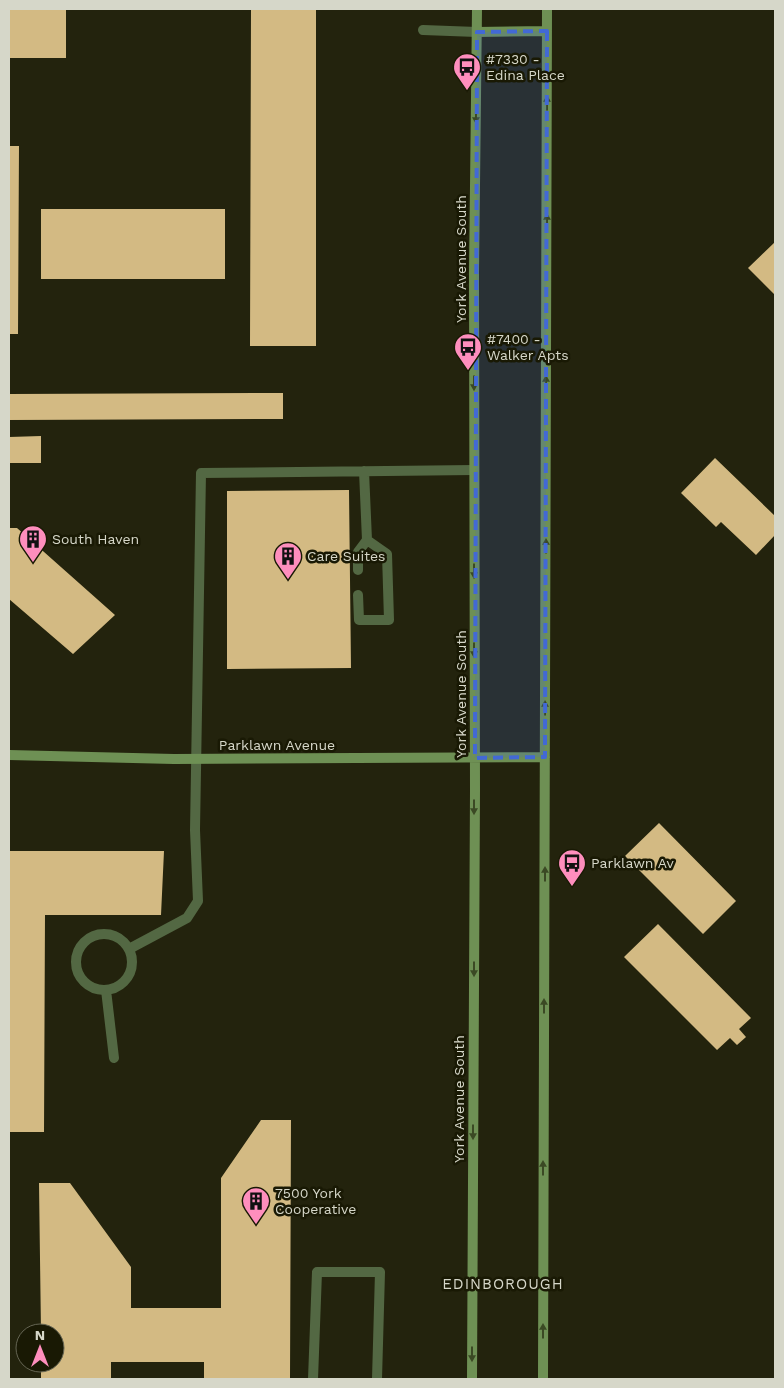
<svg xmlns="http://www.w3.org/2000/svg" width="784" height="1388" viewBox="0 0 784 1388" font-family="'Work Sans',sans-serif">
<rect width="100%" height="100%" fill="#23230d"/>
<path fill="#d3ba83" d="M9,9H66V58H9Z
M251,9H316V346H250Z
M9,146H19L18,334H9Z
M41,209H225V279H41Z
M775,242V295L748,268Z
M283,393V419L9,420V394Z
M41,436V463H9V437Z
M715,458L775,516V535L756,555L721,522L716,527L681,493Z
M349,490L351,668L227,669V491Z
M9,528H17L115,615L73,654L9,599Z
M659,823L736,901L703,934L625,856Z
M9,851H164L161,915H45L44,1132H9Z
M658,924L751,1018L739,1029L746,1037L737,1045L730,1038L717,1050L624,957Z
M261,1120H291L290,1379H204V1362H111V1379H41V1363H55V1333H41L39,1183H70L131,1267V1308H221V1178Z"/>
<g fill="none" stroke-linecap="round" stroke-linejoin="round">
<path stroke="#536843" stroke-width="10" d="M423,30L477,32
M358,570V552L367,540
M358,595L359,620H389L387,554L367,540L364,471
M76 962a28 28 0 1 1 56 0a28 28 0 1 1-56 0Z
M129,949L187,918L198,901L195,830L201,473L474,470
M106,990L114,1058
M313,1379L317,1272H380L377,1379"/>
<path stroke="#6e9054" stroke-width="10" d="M477,32L547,31
M9,755L174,759L545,757
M472,1379L475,790L474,274L477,9
M543,1379L547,9"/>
</g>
<defs><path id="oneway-solid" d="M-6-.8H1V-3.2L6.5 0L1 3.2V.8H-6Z" transform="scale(1.25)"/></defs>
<g fill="#3b4924">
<use href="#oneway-solid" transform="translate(547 103) rotate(-90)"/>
<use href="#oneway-solid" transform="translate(476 116) rotate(91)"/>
<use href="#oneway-solid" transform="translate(547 221) rotate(-90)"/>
<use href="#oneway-solid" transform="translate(474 383) rotate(90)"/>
<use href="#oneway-solid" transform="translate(546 383) rotate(-90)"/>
<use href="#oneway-solid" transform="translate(546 546) rotate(-90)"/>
<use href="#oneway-solid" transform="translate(474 571) rotate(90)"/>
<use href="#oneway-solid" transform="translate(474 650) rotate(90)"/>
<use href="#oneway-solid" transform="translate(545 708) rotate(-90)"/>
<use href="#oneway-solid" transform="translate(474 807) rotate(90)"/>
<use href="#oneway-solid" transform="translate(545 874) rotate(-90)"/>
<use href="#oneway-solid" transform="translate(474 969) rotate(90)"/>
<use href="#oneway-solid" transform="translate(544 1006) rotate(-90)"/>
<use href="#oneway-solid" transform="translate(473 1132) rotate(90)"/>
<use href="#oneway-solid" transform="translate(543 1168) rotate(-90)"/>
<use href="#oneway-solid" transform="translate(543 1331) rotate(-90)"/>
<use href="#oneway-solid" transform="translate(472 1354) rotate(90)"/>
</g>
<path fill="#4269d5" fill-opacity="0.2" stroke="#4269d5" stroke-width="4" stroke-dasharray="10 6" stroke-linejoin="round" d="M547,31L545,757L475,758L477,32Z"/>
<defs>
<g id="bus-pin" transform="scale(1.4375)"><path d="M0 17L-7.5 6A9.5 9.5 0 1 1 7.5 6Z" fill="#fe8ebd" stroke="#191904"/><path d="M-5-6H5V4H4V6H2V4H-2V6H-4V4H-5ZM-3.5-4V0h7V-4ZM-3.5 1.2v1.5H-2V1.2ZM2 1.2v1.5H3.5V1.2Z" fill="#111"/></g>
<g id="building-pin" transform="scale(1.4375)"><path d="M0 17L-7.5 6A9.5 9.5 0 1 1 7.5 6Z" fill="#fe8ebd" stroke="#191904"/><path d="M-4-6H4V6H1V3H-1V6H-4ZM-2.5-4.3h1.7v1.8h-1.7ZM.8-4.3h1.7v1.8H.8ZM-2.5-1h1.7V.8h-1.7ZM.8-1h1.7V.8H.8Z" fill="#111"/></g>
</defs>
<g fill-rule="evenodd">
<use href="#bus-pin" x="467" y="67"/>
<use href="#bus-pin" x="468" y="347"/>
<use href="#building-pin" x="33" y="539"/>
<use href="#building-pin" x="288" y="556"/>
<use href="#bus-pin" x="572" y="863"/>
<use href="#building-pin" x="256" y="1201"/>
</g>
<g text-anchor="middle" stroke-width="5" stroke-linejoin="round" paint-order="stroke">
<g font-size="14" fill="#d6d7c9" stroke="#191904" text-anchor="start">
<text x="486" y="64">#7330 -<tspan x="486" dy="16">Edina Place</tspan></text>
<text x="487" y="344">#7400 -<tspan x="487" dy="16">Walker Apts</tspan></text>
<text x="52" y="544">South Haven</text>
<text x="307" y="561">Care Suites</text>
<text x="591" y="868">Parklawn Av</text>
<text x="275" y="1198">7500 York<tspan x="275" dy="16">Cooperative</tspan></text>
</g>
<g font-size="14" fill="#d6d7c9" stroke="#191904">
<text transform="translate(461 259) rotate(-90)" y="5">York Avenue South</text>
<text transform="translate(461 694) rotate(-90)" y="5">York Avenue South</text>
<text x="277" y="750">Parklawn Avenue</text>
<text transform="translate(459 1099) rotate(-90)" y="5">York Avenue South</text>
</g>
<g font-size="15" letter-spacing="1" fill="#d6d7c9" stroke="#191904">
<text x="503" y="1289">EDINBOROUGH</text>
</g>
</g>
<rect width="784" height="1388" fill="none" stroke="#d6d7c9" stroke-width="20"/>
<g transform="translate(40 1348)"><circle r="24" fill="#191904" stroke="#656553"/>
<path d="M0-4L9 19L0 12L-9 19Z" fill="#fe8ebd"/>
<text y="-8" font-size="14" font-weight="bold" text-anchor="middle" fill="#d6d7c9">N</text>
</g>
</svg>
